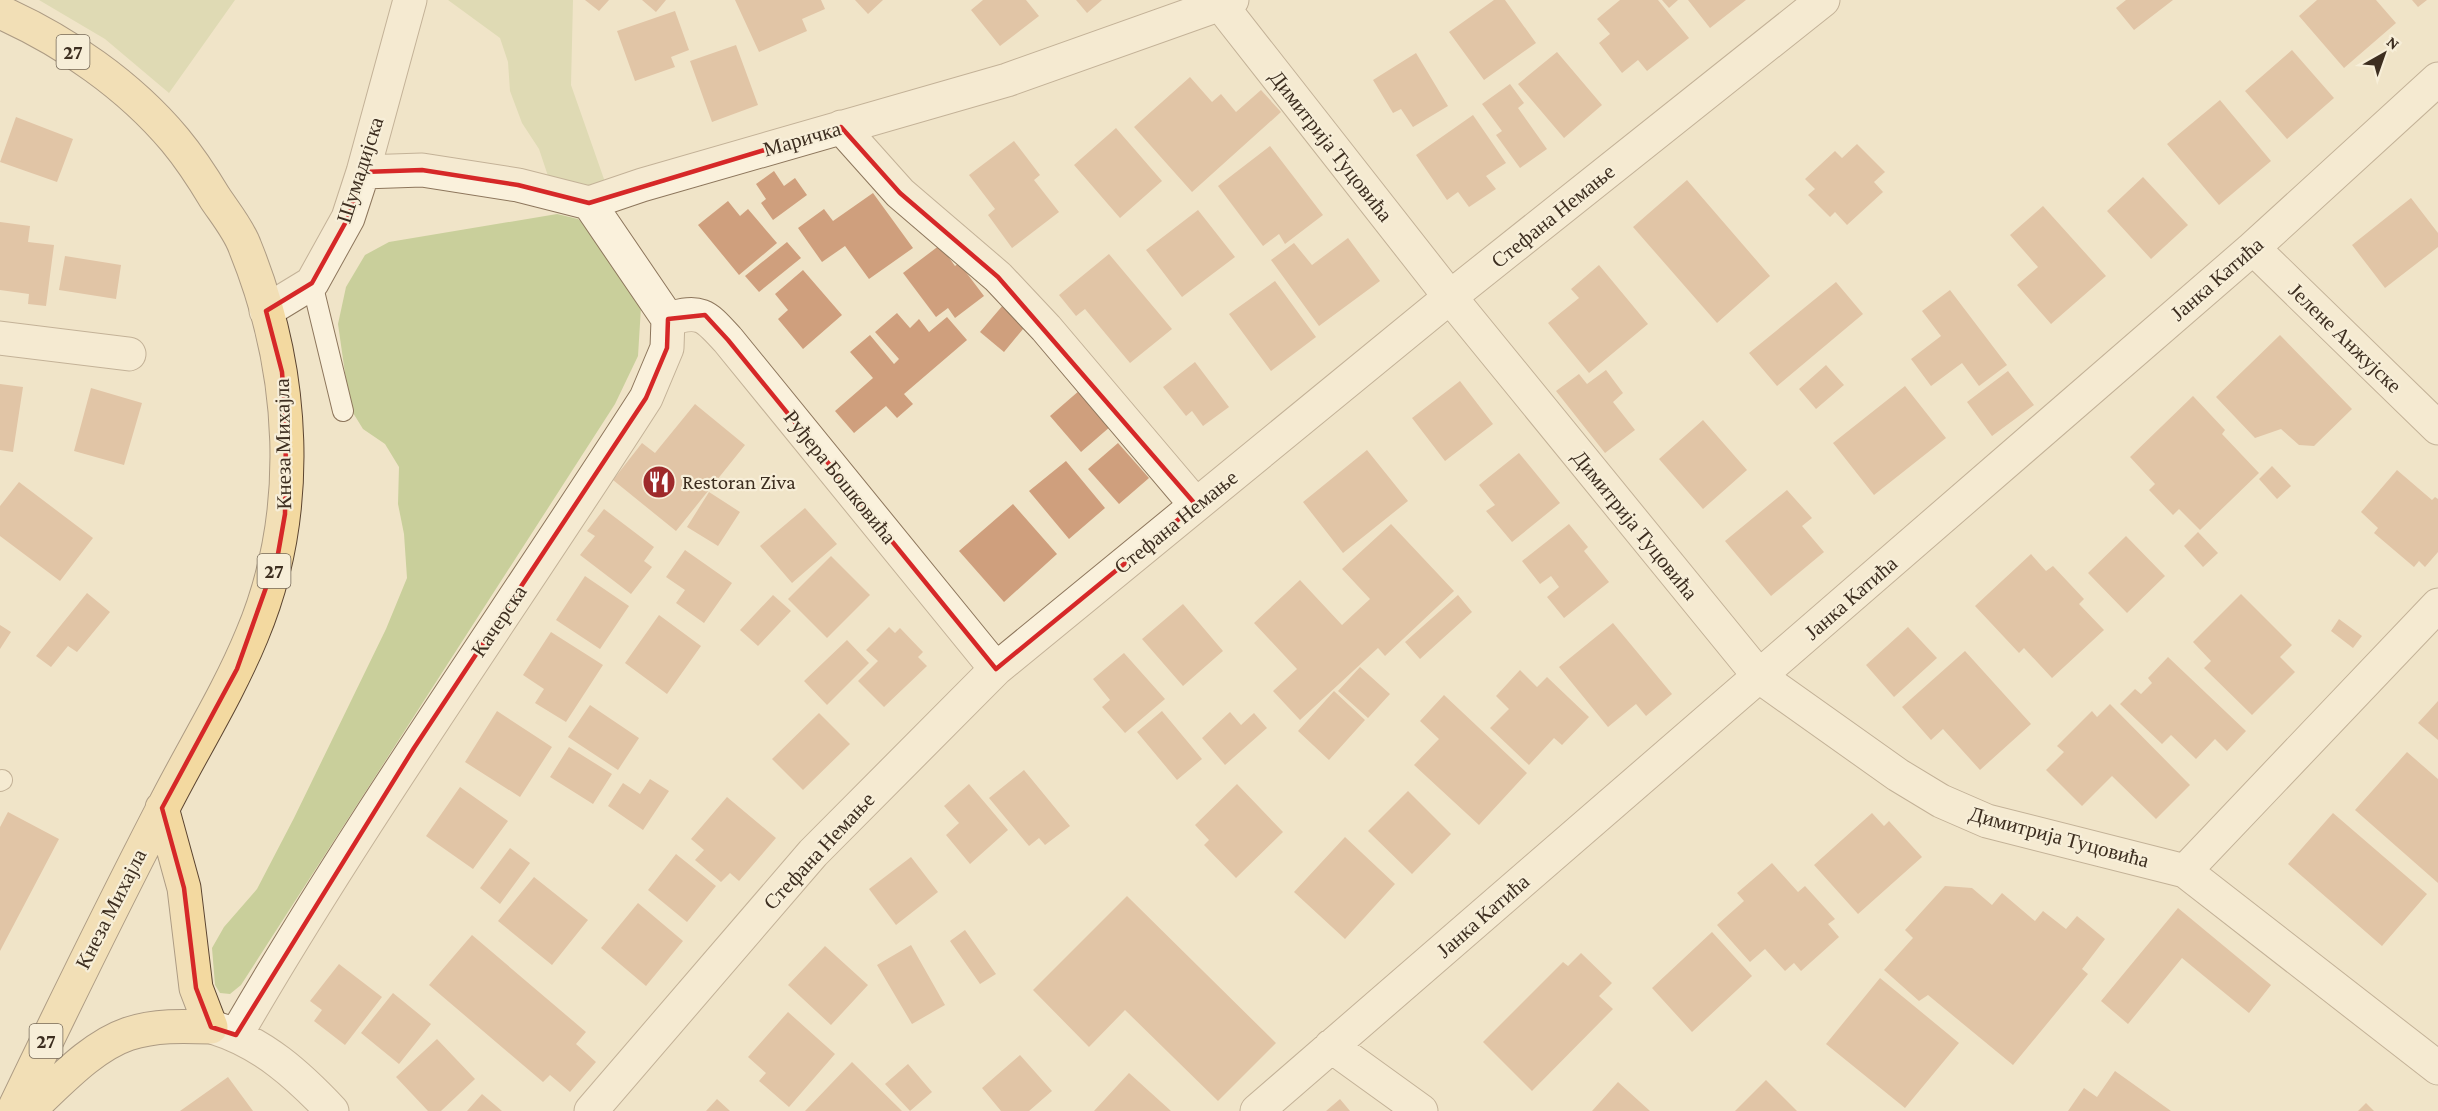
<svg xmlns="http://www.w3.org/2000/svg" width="2438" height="1111" viewBox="0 0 2438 1111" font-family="'Crimson Pro',serif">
<rect width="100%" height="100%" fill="#f0e4c8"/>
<path fill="#c9cf9b" d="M39,0H235L169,93L105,39Z
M448,0H573L571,85L605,182L592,189L550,182L539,149L522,123L510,91L508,62L500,38Z
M557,214L578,219L595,233L641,307L638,356L615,404L241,985L230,994L220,993L215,985L212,948L224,927L257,889L294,818L386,629L407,578L404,534L398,504L399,467L385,444L363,429L350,408L338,324L346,287L365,255L389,242Z"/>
<path fill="#cf9f7d" d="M585,0H609L599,11Z
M642,0H666L656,12Z
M735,0H821L825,9L802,19L807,31L759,52Z
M855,0H883L868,14Z
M983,0H1026L1039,16L1000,46L971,10Z
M1076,0H1102L1087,13Z
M1494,0H1505L1536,43L1484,80L1449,32Z
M1620,0H1658L1689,38L1647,71L1638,60L1622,73L1599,43L1610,34L1597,19Z
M1662,0H1678L1669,8Z
M1688,0H1746L1710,28Z
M2126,0H2173L2134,30L2116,8Z
M2317,0H2376L2396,23L2344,68L2299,16Z
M2412,0H2427L2418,7Z
M675,11L689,50L671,57L675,67L635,81L617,31Z
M736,45L758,105L712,122L690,61Z
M2292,50L2334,98L2287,139L2245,91Z
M1557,52L1602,105L1564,138L1518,84Z
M1416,53L1448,106L1413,127L1401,109L1393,113L1373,80Z
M1190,77L1212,102L1221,94L1236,112L1261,90L1281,112L1192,192L1134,127Z
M1510,84L1524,103L1518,108L1547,149L1520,168L1496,135L1502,131L1482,104Z
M2220,100L2271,161L2219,205L2167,144Z
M1473,115L1506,163L1486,176L1496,189L1469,207L1458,192L1447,200L1416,155Z
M16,117L73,139L57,182L0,162Z
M1116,128L1162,181L1120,218L1074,165Z
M1014,141L1040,175L1034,180L1059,212L1012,248L988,215L995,209L969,175Z
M1857,144L1885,172L1874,182L1883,192L1847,225L1835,212L1830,217L1808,195L1815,189L1805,179L1835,151L1842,158Z
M1270,146L1323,215L1285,244L1279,234L1263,246L1218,186Z
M774,171L784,186L795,178L807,195L773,220L761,203L766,199L756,184Z
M2143,177L2188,225L2151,259L2107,211Z
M1687,180L1770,276L1717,323L1633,227Z
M873,193L913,248L869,279L845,246L822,262L798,228L824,209L833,221Z
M2411,198L2438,233V247L2385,288L2352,245Z
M728,201L740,216L748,209L777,243L739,275L698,225Z
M2043,206L2106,276L2051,324L2017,285L2038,267L2010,235Z
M1198,210L1235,257L1182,297L1146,250Z
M0,222L30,226L28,242L54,245L46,306L28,304L29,294L0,290Z
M1348,238L1380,281L1319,326L1271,260L1294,243L1312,265Z
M787,242L801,258L759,292L745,276Z
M940,245L955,266L959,263L984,296L955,318L948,308L936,317L903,273Z
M1109,254L1172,329L1130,363L1085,309L1076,316L1059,295Z
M65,256L121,265L116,299L59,290Z
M1599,265L1648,324L1589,373L1548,323L1579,298L1571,289Z
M803,270L842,315L803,349L778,319L788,310L775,294Z
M1275,281L1316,337L1271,371L1229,314Z
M1836,282L1863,314L1777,386L1749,353Z
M1950,290L2007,365L1979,386L1962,363L1931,386L1911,359L1941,336L1922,311Z
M1004,304L1028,323L1004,352L980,332Z
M897,313L910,328L919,319L929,332L947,317L967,340L904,394L913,404L897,418L886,406L854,433L835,411L873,378L850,352L870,335L894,364L899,359L875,332Z
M2280,335L2352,409L2314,446L2299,445L2281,429L2255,438L2216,397Z
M1195,362L1229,407L1203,426L1192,411L1186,416L1163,387Z
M1826,365L1844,385L1816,409L1799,389Z
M1606,370L1623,393L1613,402L1635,430L1605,453L1556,391L1579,374L1587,384Z
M2008,371L2034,405L1992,436L1967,402Z
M1460,381L1493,424L1445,461L1412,418Z
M0,384L23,387L13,452L0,450Z
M1905,386L1946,438L1874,495L1833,443Z
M91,388L142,403L124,465L74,451Z
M1080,390L1111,426L1081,452L1050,416Z
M2193,396L2225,430L2222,434L2259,473L2200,530L2179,509L2173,515L2149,490L2155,484L2130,457Z
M695,404L745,445L676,531L613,480L642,443L655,453Z
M1703,420L1747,470L1703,509L1659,459Z
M1118,443L1149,478L1119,504L1088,469Z
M1367,450L1408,501L1343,553L1303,502Z
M1519,453L1560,503L1512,542L1486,511L1495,505L1479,485Z
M1066,461L1105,508L1069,539L1029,491Z
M2272,466L2291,486L2277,499L2259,479Z
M2397,470L2432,500L2435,497L2438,499V552L2425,567L2419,561L2414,567L2374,533L2378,528L2361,512Z
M19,482L93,538L60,581L0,536V506Z
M1787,490L1812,518L1802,526L1824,552L1771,596L1725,541Z
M709,492L740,512L718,546L687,527Z
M1013,504L1057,554L1004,602L959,551Z
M805,508L837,544L792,583L760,546Z
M604,509L654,547L644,561L652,567L631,594L580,555L595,536L587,531Z
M1391,524L1454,591L1385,656L1378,648L1300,720L1273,691L1297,669L1254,623L1300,580L1342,625L1370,599L1342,569Z
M1569,524L1588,547L1584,551L1609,582L1564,618L1547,597L1559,587L1551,576L1540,584L1522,561Z
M2198,532L2218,553L2203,567L2184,546Z
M2126,536L2165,576L2127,613L2088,573Z
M685,550L732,583L704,623L676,603L685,590L666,577Z
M2031,554L2046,571L2053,566L2084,599L2079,604L2104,630L2052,678L2024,648L2019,653L1975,606Z
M831,556L870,595L827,638L788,599Z
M585,576L629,606L600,649L556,620Z
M87,593L110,612L77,652L68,646L51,667L36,656Z
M2241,594L2292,645L2280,657L2295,672L2252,715L2204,668L2211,661L2193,642Z
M773,595L791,611L758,646L740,630Z
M1458,595L1472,612L1420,659L1405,642Z
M1183,604L1223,651L1183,686L1142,639Z
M659,615L701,646L667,694L625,663Z
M2339,619L2362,636L2353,648L2331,631Z
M1613,623L1672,694L1646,716L1636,704L1608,727L1559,667Z
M0,625L11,632L0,649Z
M889,627L895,633L900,628L923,652L918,657L927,666L884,707L858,681L878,661L866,650Z
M1908,627L1937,658L1894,697L1866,665Z
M551,632L603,665L566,722L535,703L544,689L523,675Z
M847,640L869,663L827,705L804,681Z
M1965,651L2031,724L1980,770L1943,729L1931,740L1902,707Z
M1124,653L1165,699L1125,733L1102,707L1110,700L1093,679Z
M2168,657L2246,731L2227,751L2215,739L2196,759L2171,735L2162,744L2120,704L2135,689L2141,694L2152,683L2148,678Z
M1360,667L1390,694L1368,718L1338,691Z
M1520,670L1537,687L1547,677L1589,717L1562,745L1554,738L1529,765L1490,728L1509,709L1496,696Z
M1334,691L1365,720L1329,760L1298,731Z
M1444,695L1527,773L1479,825L1414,765L1439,739L1420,721Z
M2438,701V740L2418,723Z
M2110,704L2190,785L2156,819L2112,776L2082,806L2046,770L2064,752L2057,746L2092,711L2097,717Z
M590,705L639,738L618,770L568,737Z
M497,711L552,747L520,797L465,762Z
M1162,711L1202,759L1177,780L1137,732Z
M1230,712L1241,725L1254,713L1267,728L1225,765L1202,738Z
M819,713L850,744L803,790L772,759Z
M569,747L612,774L593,804L550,777Z
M2407,752L2438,779V883L2355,810Z
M1024,770L1070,826L1045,845L1039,838L1029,846L989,798Z
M650,779L669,791L643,830L608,806L623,783L640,794Z
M969,784L1008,830L970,864L946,835L959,823L944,806Z
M1237,784L1283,832L1236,878L1204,845L1209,840L1195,825Z
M460,787L508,821L473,869L426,836Z
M1408,791L1451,834L1412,874L1368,831Z
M727,797L776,838L739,881L730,873L721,882L695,860L704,850L691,839Z
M8,812L59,839L0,951V827Z
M1872,813L1884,826L1889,821L1922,857L1858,914L1814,865Z
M2333,813L2427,894L2382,946L2288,864Z
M1345,837L1395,884L1345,939L1294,892Z
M510,848L530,863L500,904L480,888Z
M676,854L716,886L687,922L648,890Z
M911,857L938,892L896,925L869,889Z
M1772,863L1798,892L1805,886L1835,919L1828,924L1839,937L1801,971L1794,963L1785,971L1765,949L1750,962L1717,925L1744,901L1737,893Z
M534,877L588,920L552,965L498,921Z
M1945,886L1972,888L1992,905L2002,893L2035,921L2043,911L2066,929L2077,916L2105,939L2082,969L2088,974L2013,1065L1928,995L1919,1001L1884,970L1913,938L1905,930Z
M1127,896L1276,1043L1218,1101L1125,1010L1089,1047L1033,990Z
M638,903L683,941L646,986L601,948Z
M2178,908L2271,985L2249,1013L2182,958L2128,1024L2101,1001Z
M965,930L996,974L980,984L950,941Z
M1712,932L1752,976L1692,1032L1652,988Z
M472,935L586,1032L576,1044L596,1062L570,1092L550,1075L543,1082L429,985Z
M911,945L945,1005L912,1024L877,965Z
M825,946L868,985L831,1025L788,985Z
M1581,953L1612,983L1599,996L1613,1009L1532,1091L1483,1042L1563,962L1568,966Z
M339,964L382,997L345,1045L314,1021L322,1010L310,1001Z
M1880,978L1959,1043L1905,1108L1826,1044Z
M393,993L431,1024L399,1064L361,1033Z
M788,1012L835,1054L789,1107L759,1081L766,1073L748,1057Z
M437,1039L475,1079L441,1111H428L396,1077Z
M1020,1055L1052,1091L1029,1111H1001L982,1088Z
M852,1062L902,1111H805Z
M908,1064L932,1092L910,1111L885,1084Z
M2115,1071L2171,1111H2068L2084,1088L2097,1097Z
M1129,1073L1171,1111H1094Z
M228,1077L253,1111H180Z
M1766,1080L1797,1111H1735Z
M1618,1082L1650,1111H1592Z
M482,1094L502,1111H467Z
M717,1099L730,1111H706Z
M1340,1099L1350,1111H1326Z
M2366,1103L2374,1111H2358Z"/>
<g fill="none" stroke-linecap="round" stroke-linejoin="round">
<g stroke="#8d765c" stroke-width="22">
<path id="lane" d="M312,283L343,411
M0,781L2,780"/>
</g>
<g stroke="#8d765c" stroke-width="35">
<path id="street" d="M1217,0L1450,297L1760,677L1898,775L1941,801L1987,821L2185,871L2438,605
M841,127L900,193L998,277L1046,328L1196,505
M363,172L422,170L518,185L589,203L642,185L1007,80L1232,0
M2253,248L2438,428
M266,311L312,283L348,218L363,172L410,0
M668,319C702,309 706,316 728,340L996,669
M0,338L129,354
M2185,871L2438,1068
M215,1028C263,1043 299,1076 332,1111
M236,1035C363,816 510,610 646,398L667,348L668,319L589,203
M1331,1046L1421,1111
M591,1111L813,853L996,669L1450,297L1823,0
M1257,1111L2253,248L2438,79"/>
</g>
<g stroke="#5b4430" stroke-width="35">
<path id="primary" d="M0,12C65,41 129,85 175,140C190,158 203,178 215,198C225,213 239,230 245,247C295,370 304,511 252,635C227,696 191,752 161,812C110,911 61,1011 13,1111
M28,1111C57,1085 90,1047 128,1034C155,1025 183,1026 211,1027L196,988L184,888L162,808"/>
</g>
<use href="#lane" stroke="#faf1dc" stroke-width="20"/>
<use href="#street" stroke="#faf1dc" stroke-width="33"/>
<use href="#primary" stroke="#f3d9a0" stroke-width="33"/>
</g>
<path d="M0 0H2438V1111H0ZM841,127L900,193L998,277L1196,505L996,669L728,340L705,315L668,319L667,348L646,398L414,748L236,1035L211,1027L196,988L184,888L162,808L237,669L278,554L285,514L286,427L282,372L266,311L312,283L348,218L363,172L422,170L518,185L589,203Z" fill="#f0e4c8" fill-opacity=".55" fill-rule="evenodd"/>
<path fill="none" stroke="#d62828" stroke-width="4.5" stroke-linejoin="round" d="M841,127L900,193L998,277L1196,505L996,669L728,340L705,315L668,319L667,348L646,398L414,748L236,1035L211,1027L196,988L184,888L162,808L237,669L278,554L285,514L286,427L282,372L266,311L312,283L348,218L363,172L422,170L518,185L589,203Z"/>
<defs>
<g id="restaurant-disc" transform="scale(1.725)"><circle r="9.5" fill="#9e2a2b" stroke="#f7eed8"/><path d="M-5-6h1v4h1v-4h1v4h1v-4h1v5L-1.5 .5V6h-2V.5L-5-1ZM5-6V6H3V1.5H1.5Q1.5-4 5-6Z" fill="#fff"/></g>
</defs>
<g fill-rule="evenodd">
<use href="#restaurant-disc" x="659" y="482"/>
</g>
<g text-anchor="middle" stroke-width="4.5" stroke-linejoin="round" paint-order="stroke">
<g fill="#f7eed8" stroke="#756857" stroke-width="1.5">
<rect x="56.5" y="35" width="33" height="34" rx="4.5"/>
<rect x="257.5" y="554" width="33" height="34" rx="4.5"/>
<rect x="29.5" y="1024" width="33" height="34" rx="4.5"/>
</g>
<g font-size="20" font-weight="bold" fill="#3d2e20">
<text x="73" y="59">27</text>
<text x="274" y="578">27</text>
<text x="46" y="1048">27</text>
</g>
<g font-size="21" fill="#3d2e20" stroke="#f7eed8">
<text transform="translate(802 139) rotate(-16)" y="7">Маричка</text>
<text transform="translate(1331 146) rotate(52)" y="7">Димитрија Туцовића</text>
<text transform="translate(360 170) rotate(-72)" y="7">Шумадијска</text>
<text transform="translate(1553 216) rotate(-39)" y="7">Стефана Немање</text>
<text transform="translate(2217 279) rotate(-41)" y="7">Јанка Катића</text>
<text transform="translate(2345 338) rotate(44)" y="7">Јелене Анжујске</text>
<text transform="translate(283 444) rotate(-91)" y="7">Кнеза Михајла</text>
<text transform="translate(840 477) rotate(51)" y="7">Руђера Бошковића</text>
<text transform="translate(1176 522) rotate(-39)" y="7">Стефана Немање</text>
<text transform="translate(1635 525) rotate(51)" y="7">Димитрија Туцовића</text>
<text transform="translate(1851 598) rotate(-41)" y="7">Јанка Катића</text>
<text transform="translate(499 621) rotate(-56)" y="7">Качерска</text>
<text transform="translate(2059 837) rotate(15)" y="7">Димитрија Туцовића</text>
<text transform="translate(819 851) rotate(-47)" y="7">Стефана Немање</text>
<text transform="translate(111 909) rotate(-63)" y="7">Кнеза Михајла</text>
<text transform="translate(1483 916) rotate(-41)" y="7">Јанка Катића</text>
</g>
<g font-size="21" fill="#3d2e20" stroke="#f7eed8" text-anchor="start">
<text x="682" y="489">Restoran Ziva</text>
</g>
</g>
<g transform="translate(2384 54) rotate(40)" stroke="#f7eed8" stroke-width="4.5" paint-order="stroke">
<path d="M0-4.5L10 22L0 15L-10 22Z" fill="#3d2e20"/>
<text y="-9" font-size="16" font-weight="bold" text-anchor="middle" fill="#3d2e20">N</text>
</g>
</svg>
